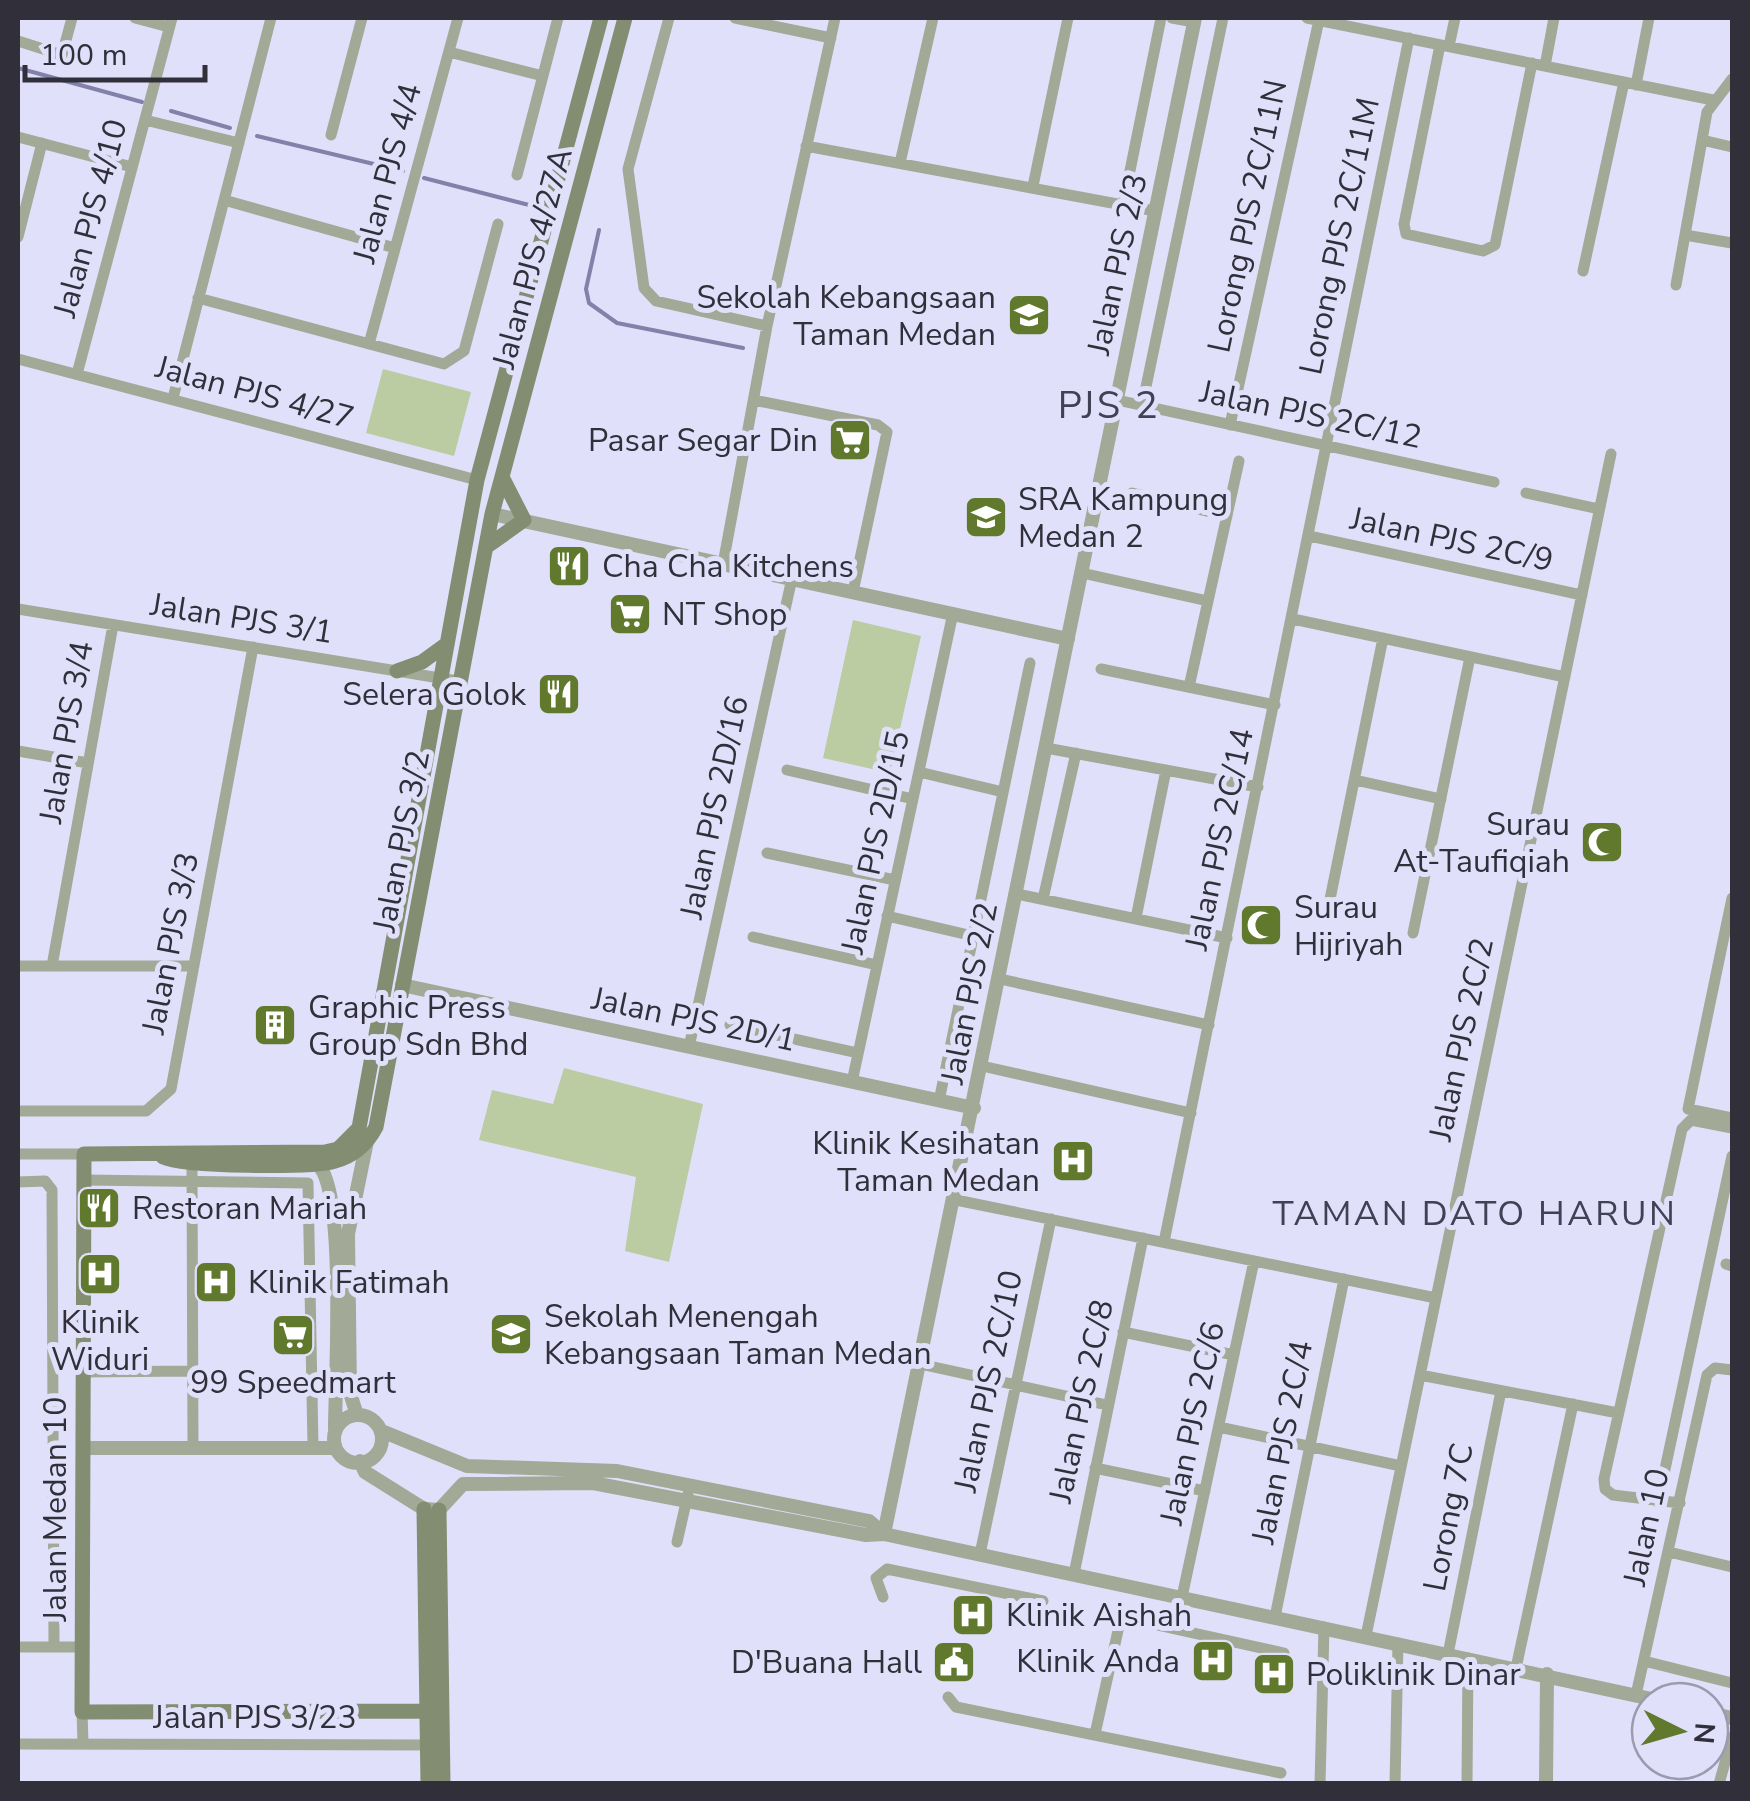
<svg xmlns="http://www.w3.org/2000/svg" width="1750" height="1801" viewBox="0 0 1750 1801" font-family="'Nunito Sans',sans-serif">
<rect width="100%" height="100%" fill="#e1e0fb"/>
<path fill="#bbcba2" d="M383,369L471,392L454,456L366,433Z
M853,620L921,636L890,773L823,758Z
M564,1068L703,1104L669,1262L625,1251L636,1177L479,1140L492,1090L553,1104Z"/>
<g fill="none" stroke-linecap="round" stroke-linejoin="round">
<path stroke="#8381a9" stroke-width="4" d="M18,68L142,102
M171,111L230,128
M257,136L403,171
M424,178L529,205
M599,230L586,289L589,303L617,323L743,348"/>
<path stroke="#a2a997" stroke-width="11" d="M135,18L169,27
M669,18L628,169L644,288L656,301L767,326
M735,18L831,38
M1172,18L1194,22
M1307,18L1713,100
M18,41L62,55L72,18
M1440,45L1404,224L1406,234L1483,251L1495,245L1532,63
M1449,46L1455,18
M449,52L543,76
M1545,66L1554,18
M1636,85L1649,18
M145,120L239,143
M331,135L362,18
M18,137L132,167
M1702,140L1732,147
M806,146L1155,211
M900,163L933,18
M517,175L558,18
M1033,186L1068,18
M224,200L395,248
M1123,205L1161,18
M1685,235L1732,243
M18,237L42,143
M1583,271L1624,82
M1676,285L1707,112L1732,79
M198,298L444,364L464,351L498,224
M369,344L458,18
M18,359L477,480
M77,374L172,18
M173,398L271,18
M754,400L878,425L887,432L853,592
M1117,400L1494,482
M1142,406L1223,18
M1230,425L1319,20
M1132,493L1227,516
M1526,493L1599,509
M1310,536L1582,595
M723,564L767,326L835,18
M1082,573L1208,601
M18,609L458,681
M1293,619L1565,677
M1101,669L1275,705
M1189,687L1239,461
M1046,748L1258,787
M18,751L88,763
M787,770L913,799
M919,772L1003,792
M1355,780L1441,799
M767,853L895,880
M1017,894L1227,938
M1732,898L1688,1109L1732,1118
M1043,899L1076,753
M1327,914L1383,638
M887,916L973,936
M1136,918L1166,770
M1413,933L1470,657
M753,937L877,965
M18,966H194
M52,966L113,625
M1000,979L1209,1025
M730,1025L858,1053
M689,1047L792,578
M982,1066L1191,1113
M852,1082L953,613
M939,1101L1030,663
M18,1111H146L171,1089L253,647
M18,1154H84
M192,1163L193,1447
M84,1180L308,1183L313,1446
M18,1182L45,1181L52,1190L54,1647
M956,1200L1436,1298
M1164,1242L1409,38
M1726,1264L1732,1266
M1123,1332L1234,1355
M920,1364L1107,1405
M83,1372L192,1371
M1420,1375L1618,1413
M1219,1427L1401,1466
M1095,1468L1205,1491
M1658,1502L1732,1156
M1680,1503L1613,1495L1605,1489L1604,1479L1682,1129L1691,1120L1732,1128
M677,1542L688,1494
M1669,1552L1732,1567
M980,1554L1051,1219
M1074,1574L1143,1238
M883,1597L876,1578L887,1569L1043,1601
M1182,1597L1254,1261
M1275,1617L1344,1279
M1366,1636L1611,454
M18,1647H82
M1448,1654L1501,1391
M1644,1661L1732,1683
M1516,1668L1573,1404
M1636,1695L1707,1375L1715,1368L1732,1370
M948,1697L956,1707L1281,1773
M82,1712L83,1743
M1095,1734L1121,1617L1284,1653
M18,1744L427,1745
M1320,1784L1324,1627
M1395,1784L1398,1643
M1467,1784L1468,1658
M1719,1784L1732,1737"/>
<path stroke="#a2a997" stroke-width="14" d="M492,514L1068,639
M402,985L974,1108
M317,1164C347,1186 335,1385 335,1429
M334 1439a24 24 0 1 1 48 0a24 24 0 1 1-48 0Z
M357,1415L350,1393L348,1234L367,1141
M384,1432L467,1466L617,1471L869,1521L884,1534
M83,1448H334
M360,1461L365,1472L424,1509L439,1510L463,1484L593,1483L866,1535L884,1534L1661,1701
M884,1534L1195,18
M1710,1713L1732,1718
M1546,1784L1547,1674"/>
<path stroke="#838d72" stroke-width="15" d="M486,547L524,520L502,477
M397,671L422,662L444,646
M163,1157C184,1167 312,1168 335,1161C354,1156 367,1144 376,1127L492,514L625,18
M424,1509L428,1784
M439,1510L443,1784
M442,1711L82,1712L84,1154L325,1152L338,1149L359,1128L477,480L601,18"/>
</g>
<defs>
<g id="school-square" transform="scale(2.25)"><rect x="-9" y="-9" width="18" height="18" rx="4" fill="#61792c" stroke="#e1e0fb"/><path d="M0-5L7-2L0 1L-7-2ZM-4 1L0 2.5L4 1V4Q0 6-4 4Z" fill="#fff"/></g>
<g id="supermarket-square" transform="scale(2.25)"><rect x="-9" y="-9" width="18" height="18" rx="4" fill="#61792c" stroke="#e1e0fb"/><path d="M-6-5.5h2.5l.6 2H6L4.5 2H-2.5L-4.4-4H-6ZM-1.5 3.2a1.3 1.3 0 1 0 .1 0ZM3 3.2a1.3 1.3 0 1 0 .1 0Z" fill="#fff"/></g>
<g id="restaurant-square" transform="scale(2.25)"><rect x="-9" y="-9" width="18" height="18" rx="4" fill="#61792c" stroke="#e1e0fb"/><path d="M-5-6h1v4h1v-4h1v4h1v-4h1v5L-1.5 .5V6h-2V.5L-5-1ZM5-6V6H3V1.5H1.5Q1.5-4 5-6Z" fill="#fff"/></g>
<g id="mosque-square" transform="scale(2.25)"><rect x="-9" y="-9" width="18" height="18" rx="4" fill="#61792c" stroke="#e1e0fb"/><path d="M3.5-4.9A6 6 0 1 0 3.5 4.9A5 5 0 1 1 3.5-4.9Z" fill="#fff"/></g>
<g id="building-square" transform="scale(2.25)"><rect x="-9" y="-9" width="18" height="18" rx="4" fill="#61792c" stroke="#e1e0fb"/><path d="M-4-6H4V6H1V3H-1V6H-4ZM-2.5-4.3h1.7v1.8h-1.7ZM.8-4.3h1.7v1.8H.8ZM-2.5-1h1.7V.8h-1.7ZM.8-1h1.7V.8H.8Z" fill="#fff"/></g>
<g id="hospital-square" transform="scale(2.25)"><rect x="-9" y="-9" width="18" height="18" rx="4" fill="#61792c" stroke="#e1e0fb"/><path d="M-5-5h3v3.5h4V-5h3V5h-3V1.5h-4V5h-3Z" fill="#fff"/></g>
<g id="civic-square" transform="scale(2.25)"><rect x="-9" y="-9" width="18" height="18" rx="4" fill="#61792c" stroke="#e1e0fb"/><path d="M-.6-6.5H3V-4.5H.6V-3L4-1V1h2V6H-6V1h2V-1L-.6-3ZM-1.2 2.5V6h2.4V2.5Z" fill="#fff"/></g>
</defs>
<g fill-rule="evenodd">
<use href="#school-square" x="1029" y="315"/>
<use href="#supermarket-square" x="850" y="440"/>
<use href="#school-square" x="986" y="517"/>
<use href="#restaurant-square" x="569" y="566"/>
<use href="#supermarket-square" x="630" y="614"/>
<use href="#restaurant-square" x="559" y="694"/>
<use href="#mosque-square" x="1602" y="842"/>
<use href="#mosque-square" x="1261" y="925"/>
<use href="#building-square" x="275" y="1025"/>
<use href="#hospital-square" x="1073" y="1161"/>
<use href="#restaurant-square" x="99" y="1208"/>
<use href="#hospital-square" x="100" y="1274"/>
<use href="#hospital-square" x="216" y="1282"/>
<use href="#school-square" x="511" y="1334"/>
<use href="#supermarket-square" x="293" y="1335"/>
<use href="#hospital-square" x="973" y="1615"/>
<use href="#hospital-square" x="1213" y="1661"/>
<use href="#civic-square" x="954" y="1662"/>
<use href="#hospital-square" x="1274" y="1674"/>
</g>
<g text-anchor="middle" stroke-width="10" stroke-linejoin="round" paint-order="stroke">
<g font-size="32" fill="#31303a" stroke="#e1e0fb">
<text transform="translate(387 173) rotate(-75)" y="11">Jalan PJS 4/4</text>
<text transform="translate(1247 216) rotate(-78)" y="11">Lorong PJS 2C/11N</text>
<text transform="translate(90 218) rotate(-75)" y="11">Jalan PJS 4/10</text>
<text transform="translate(1339 236) rotate(-78)" y="11">Lorong PJS 2C/11M</text>
<text transform="translate(532 258) rotate(-75)" y="11">Jalan PJS 4/27A</text>
<text transform="translate(1117 264) rotate(-78)" y="11">Jalan PJS 2/3</text>
<text transform="translate(255 392) rotate(15)" y="11">Jalan PJS 4/27</text>
<text transform="translate(1311 414) rotate(12)" y="11">Jalan PJS 2C/12</text>
<text transform="translate(1452 539) rotate(12)" y="11">Jalan PJS 2C/9</text>
<text transform="translate(242 618) rotate(9)" y="11">Jalan PJS 3/1</text>
<text transform="translate(66 732) rotate(-80)" y="11">Jalan PJS 3/4</text>
<text transform="translate(714 807) rotate(-78)" y="11">Jalan PJS 2D/16</text>
<text transform="translate(1219 839) rotate(-78)" y="11">Jalan PJS 2C/14</text>
<text transform="translate(401 841) rotate(-79)" y="11">Jalan PJS 3/2</text>
<text transform="translate(875 842) rotate(-78)" y="11">Jalan PJS 2D/15</text>
<text transform="translate(170 943) rotate(-79)" y="11">Jalan PJS 3/3</text>
<text transform="translate(969 993) rotate(-79)" y="11">Jalan PJS 2/2</text>
<text transform="translate(694 1019) rotate(12)" y="11">Jalan PJS 2D/1</text>
<text transform="translate(1461 1039) rotate(-78)" y="11">Jalan PJS 2C/2</text>
<text transform="translate(988 1381) rotate(-78)" y="11">Jalan PJS 2C/10</text>
<text transform="translate(1081 1401) rotate(-78)" y="11">Jalan PJS 2C/8</text>
<text transform="translate(1192 1423) rotate(-78)" y="11">Jalan PJS 2C/6</text>
<text transform="translate(1282 1442) rotate(-79)" y="11">Jalan PJS 2C/4</text>
<text transform="translate(55 1509) rotate(-90)" y="11">Jalan Medan 10</text>
<text transform="translate(1448 1517) rotate(-79)" y="11">Lorong 7C</text>
<text transform="translate(1646 1527) rotate(-78)" y="11">Jalan 10</text>
<text x="255" y="1728">Jalan PJS 3/23</text>
</g>
<g font-size="32" fill="#31303a" stroke="#e1e0fb" text-anchor="start">
<text x="996" y="308" text-anchor="end">Sekolah Kebangsaan<tspan x="996" dy="37">Taman Medan</tspan></text>
<text x="818" y="451" text-anchor="end">Pasar Segar Din</text>
<text x="1018" y="510">SRA Kampung<tspan x="1018" dy="37">Medan 2</tspan></text>
<text x="602" y="577">Cha Cha Kitchens</text>
<text x="662" y="625">NT Shop</text>
<text x="526" y="705" text-anchor="end">Selera Golok</text>
<text x="1570" y="835" text-anchor="end">Surau<tspan x="1570" dy="37">At-Taufiqiah</tspan></text>
<text x="1294" y="918">Surau<tspan x="1294" dy="37">Hijriyah</tspan></text>
<text x="308" y="1018">Graphic Press<tspan x="308" dy="37">Group Sdn Bhd</tspan></text>
<text x="1040" y="1154" text-anchor="end">Klinik Kesihatan<tspan x="1040" dy="37">Taman Medan</tspan></text>
<text x="132" y="1219">Restoran Mariah</text>
<text x="248" y="1293">Klinik Fatimah</text>
<text x="544" y="1327">Sekolah Menengah<tspan x="544" dy="37">Kebangsaan Taman Medan</tspan></text>
<text x="100" y="1333" text-anchor="middle">Klinik<tspan x="100" dy="37">Widuri</tspan></text>
<text x="293" y="1393" text-anchor="middle">99 Speedmart</text>
<text x="1006" y="1626">Klinik Aishah</text>
<text x="1180" y="1672" text-anchor="end">Klinik Anda</text>
<text x="922" y="1673" text-anchor="end">D'Buana Hall</text>
<text x="1306" y="1685">Poliklinik Dinar</text>
</g>
<g font-size="35" letter-spacing="2.5" fill="#414055" stroke="#e1e0fb">
<text x="1475" y="1225">TAMAN DATO HARUN</text>
</g>
<g font-size="38" letter-spacing="2.5" fill="#414055" stroke="#e1e0fb">
<text x="1109" y="418">PJS 2</text>
</g>
</g>
<rect width="1750" height="1801" fill="none" stroke="#31303a" stroke-width="40"/>
<g transform="translate(1680 1731) rotate(95)"><circle r="48" fill="#e1e0fb" stroke="#9b9aae" stroke-width="2.5"/>
<path d="M0-8L18 38L0 25L-18 38Z" fill="#61792c"/>
<text y="-15" font-size="28" font-weight="bold" text-anchor="middle" fill="#31303a">N</text>
</g>
<path d="M25 65v15h180v-15" fill="none" stroke="#31303a" stroke-width="5"/>
<text x="40" y="65" font-size="30" fill="#31303a" stroke="#e1e0fb" stroke-width="8" paint-order="stroke">100 m</text>
</svg>
